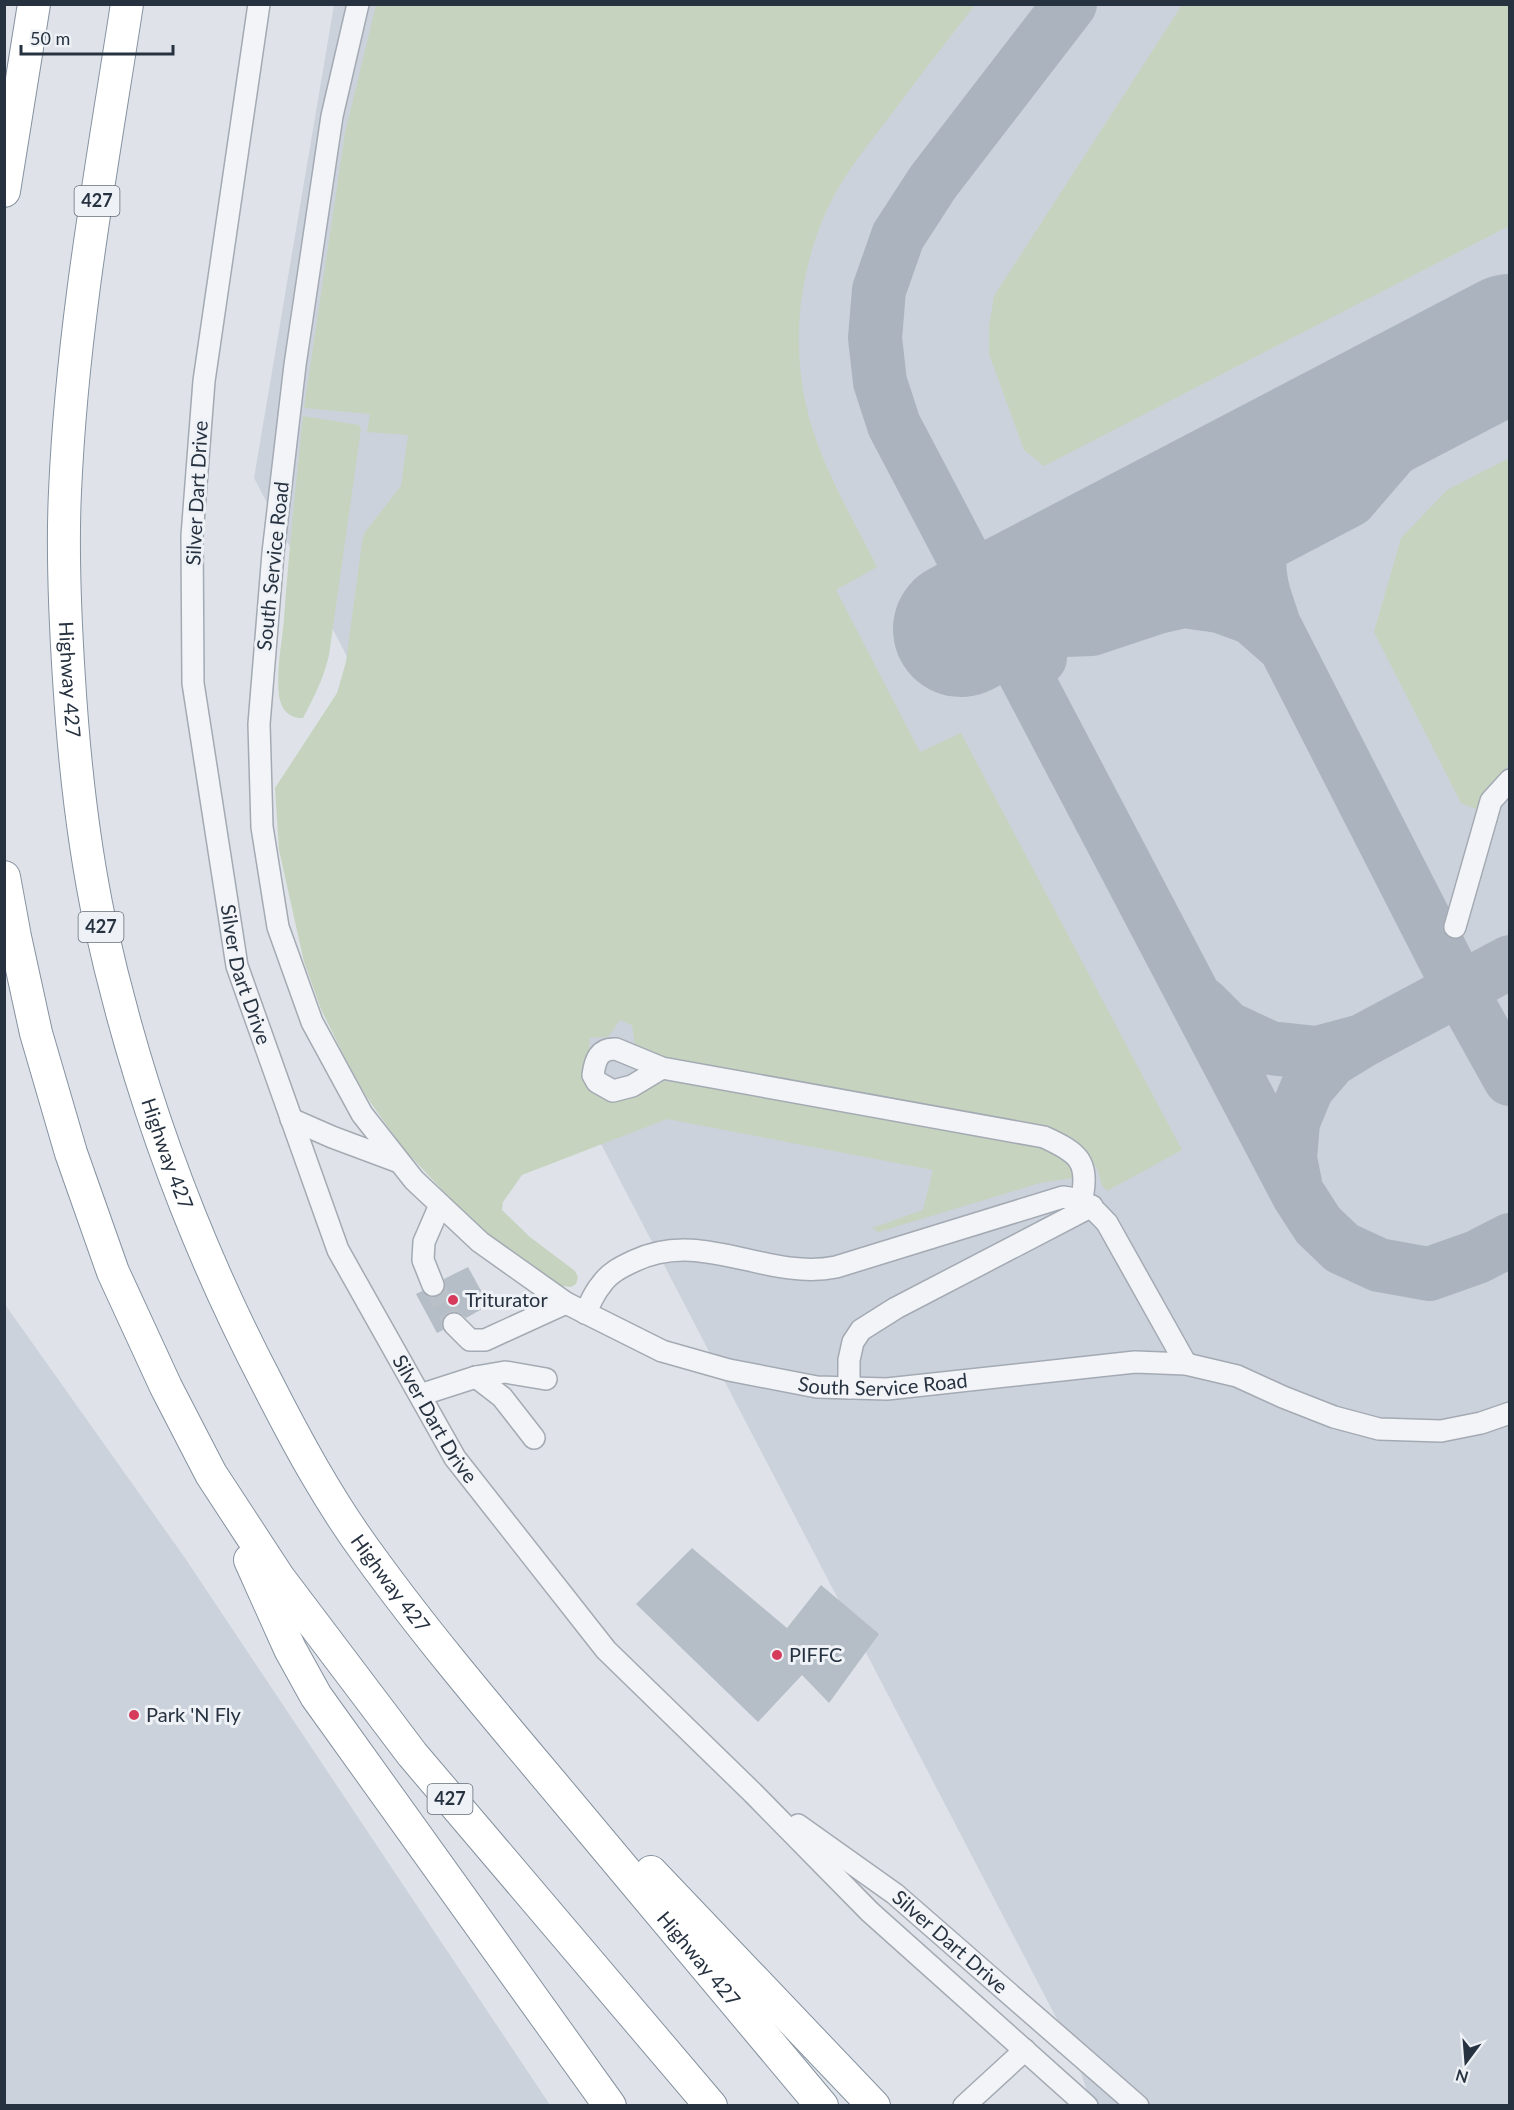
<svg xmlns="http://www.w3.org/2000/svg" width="1514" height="2110" viewBox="0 0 1514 2110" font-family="Lato,sans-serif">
<rect width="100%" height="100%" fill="#dfe3e9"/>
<path fill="#ccd2db" d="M334,5H1509V2105H1092L1073,2050L254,478Z
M4,1303L185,1558L550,2105H5Z"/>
<path fill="#c6d3bf" d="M376,5H975C945,43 916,81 887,120C863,151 838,182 823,219C799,277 792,343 806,405C819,463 851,515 877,567L836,590L920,752L961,733L1182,1150L1107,1191L1102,1185L1097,1168L1072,1146L654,1057L635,1045L632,1025L620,1020L608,1037L590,1038L587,1073L617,1099L662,1081L705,1084L1055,1146L1076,1170L1074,1178L1040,1183L878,1232L872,1228L923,1210L933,1170L667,1119L522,1175L503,1202L502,1210L530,1237L575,1271L578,1277L576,1284L571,1287L562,1286L551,1281L500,1245L458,1207L402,1147L366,1096L344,1056L321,1009L304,962L279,850L275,788L337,693L346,662L362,542L365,532L401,486L408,435L367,432L370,414L304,408L345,133Z
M1182,5H1509V226L1044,466L1024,450L989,354V327L994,296Z
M303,416L359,425L361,429L329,655C324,678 314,697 303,718C289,719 281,709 279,696C276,671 282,643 284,618C289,550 296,483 303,416Z
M1509,458V764L1476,809L1461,803L1374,632L1401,538L1447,490Z"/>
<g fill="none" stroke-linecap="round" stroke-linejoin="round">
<path stroke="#abb4be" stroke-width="54" d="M1070,4L933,182L898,236L879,290L875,338L880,382L894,425L1298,1194L1318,1225L1342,1248L1379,1265L1429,1274L1477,1257L1510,1240
M1342,429C1327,442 1308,454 1296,469C1271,497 1254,543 1261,581C1263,596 1270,611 1274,625L1460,989L1510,1079
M979,581L996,598L1021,615L1065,630L1092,629L1158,607L1184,601L1219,606L1252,618L1285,647
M1125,618L1350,500L1469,362
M1040,658C1041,619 1062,594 1083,564
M1203,1004L1227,1028L1270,1048L1317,1053L1362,1041L1510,962
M1295,1183L1290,1158L1293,1122L1307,1088L1331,1060L1362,1041"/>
<path stroke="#abb4be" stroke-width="136" d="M961,629L1510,342"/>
</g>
<path fill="#b5bdc6" d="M468,1267L489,1305L466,1318L458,1312H450L442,1320L443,1330L437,1333L416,1294L422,1291L431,1297H438L445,1287L444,1279Z
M692,1548L787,1628L821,1585L879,1634L829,1703L802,1675L758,1722L636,1604Z"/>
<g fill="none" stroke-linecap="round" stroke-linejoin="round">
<path stroke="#bac0c7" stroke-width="21" stroke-dasharray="21 10" stroke-linecap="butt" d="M433,1285L454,1324"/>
<g stroke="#a4aab3" stroke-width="24">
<g id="minor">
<path id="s1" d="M259,4L204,381L192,536L193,683L237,966L338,1250L455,1458L606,1650L753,1793L870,1912L1087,2106"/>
<path id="s2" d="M358,4L332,116L295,365L273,553L259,724L262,827L278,927L312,1022L362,1114L414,1180L480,1242L566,1303L662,1351L729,1370L817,1387L887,1389L1135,1362L1186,1364L1237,1376L1283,1397L1334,1417L1379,1429L1441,1431L1481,1423L1510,1413"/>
<path d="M1455,927L1491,801L1510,780"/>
<path d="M662,1068L632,1086L613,1091L597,1082L593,1075C595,1060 599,1048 616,1049L662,1068L1044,1137C1079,1153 1089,1161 1082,1199"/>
<path d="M291,1119L332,1137L399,1162"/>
<path d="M433,1285L423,1260L424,1242L440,1205"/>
<path d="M585,1313C590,1304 594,1293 601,1285C609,1273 621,1267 634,1261C702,1228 767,1281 836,1267L1063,1197C1087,1200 1091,1206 1107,1223L1186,1364"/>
<path d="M454,1324L470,1340H485L566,1303"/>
<path d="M476,1377L502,1397L534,1438"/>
<path d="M849,1388V1360L853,1342L861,1330L896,1308L1092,1206"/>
<path d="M420,1395L476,1377L505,1372L546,1379"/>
<path id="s3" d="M798,1825L895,1894L1138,2106"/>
<path d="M964,2106L1025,2050"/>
</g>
</g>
<g stroke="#8592a0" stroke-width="34">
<g id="highway">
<path id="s4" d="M127,4C102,166 72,328 65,492C62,554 65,617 69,679C74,760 83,843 100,923C135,1082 191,1238 267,1383C297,1442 329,1501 368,1554C430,1640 499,1720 566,1800C651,1902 736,2004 822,2106"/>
<path d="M4,191L34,4"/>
<path d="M4,877L15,937L36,1033L71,1153L113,1272L166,1387L211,1474L279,1578L412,1754L711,2106"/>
<path d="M250,1560L290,1649L316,1696L610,2106"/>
<path d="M651,1872L874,2106"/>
</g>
</g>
<use href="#minor" stroke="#f2f4f7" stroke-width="21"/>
<use href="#highway" stroke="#fff" stroke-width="32"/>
</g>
<g fill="#d63b5c" stroke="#eef2f6" stroke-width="2">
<circle cx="453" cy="1300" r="6"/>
<circle cx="777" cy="1655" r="6"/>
<circle cx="134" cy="1715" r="6"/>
</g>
<g text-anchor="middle" stroke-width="6" stroke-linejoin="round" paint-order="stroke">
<g fill="#eef2f6" stroke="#636c77" stroke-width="1.5">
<rect x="74.5" y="186" width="45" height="30" rx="4.5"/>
<rect x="78.5" y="912" width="45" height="30" rx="4.5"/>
<rect x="427.5" y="1784" width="45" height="30" rx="4.5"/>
</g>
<g font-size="18" font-weight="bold" fill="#273241">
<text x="97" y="207">427</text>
<text x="101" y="933">427</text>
<text x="450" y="1805">427</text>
</g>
<g font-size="20" fill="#273241" stroke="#eef2f6">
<text transform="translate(197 493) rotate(-87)" y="7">Silver Dart Drive</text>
<text transform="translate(273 566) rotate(-84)" y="7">South Service Road</text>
<text dy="7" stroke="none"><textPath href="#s4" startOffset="680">Highway 427</textPath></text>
<text dy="7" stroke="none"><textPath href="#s1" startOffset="980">Silver Dart Drive</textPath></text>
<text dy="7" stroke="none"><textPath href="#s4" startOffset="1166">Highway 427</textPath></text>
<text dy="7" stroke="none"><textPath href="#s2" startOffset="1750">South Service Road</textPath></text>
<text dy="7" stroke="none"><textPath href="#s1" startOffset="1466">Silver Dart Drive</textPath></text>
<text dy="7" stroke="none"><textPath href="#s4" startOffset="1652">Highway 427</textPath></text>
<text dy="7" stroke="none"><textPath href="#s3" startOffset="192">Silver Dart Drive</textPath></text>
<text dy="7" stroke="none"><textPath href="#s4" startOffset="2138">Highway 427</textPath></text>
</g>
<g font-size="20" fill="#273241" stroke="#eef2f6" text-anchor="start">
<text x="465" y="1307">Triturator</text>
<text x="789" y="1662">PIFFC</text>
<text x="146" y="1722">Park 'N Fly</text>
</g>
</g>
<rect width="1514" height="2110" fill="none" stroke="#273241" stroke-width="12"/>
<g transform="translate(1466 2062) rotate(196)" stroke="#eef2f6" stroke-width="4.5" paint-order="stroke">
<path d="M0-4.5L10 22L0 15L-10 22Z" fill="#273241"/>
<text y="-9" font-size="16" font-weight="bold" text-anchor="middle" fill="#273241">N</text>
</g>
<path d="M21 45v9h152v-9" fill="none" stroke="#273241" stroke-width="3"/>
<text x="30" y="45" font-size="18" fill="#273241" stroke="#eef2f6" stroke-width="4.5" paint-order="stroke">50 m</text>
</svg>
